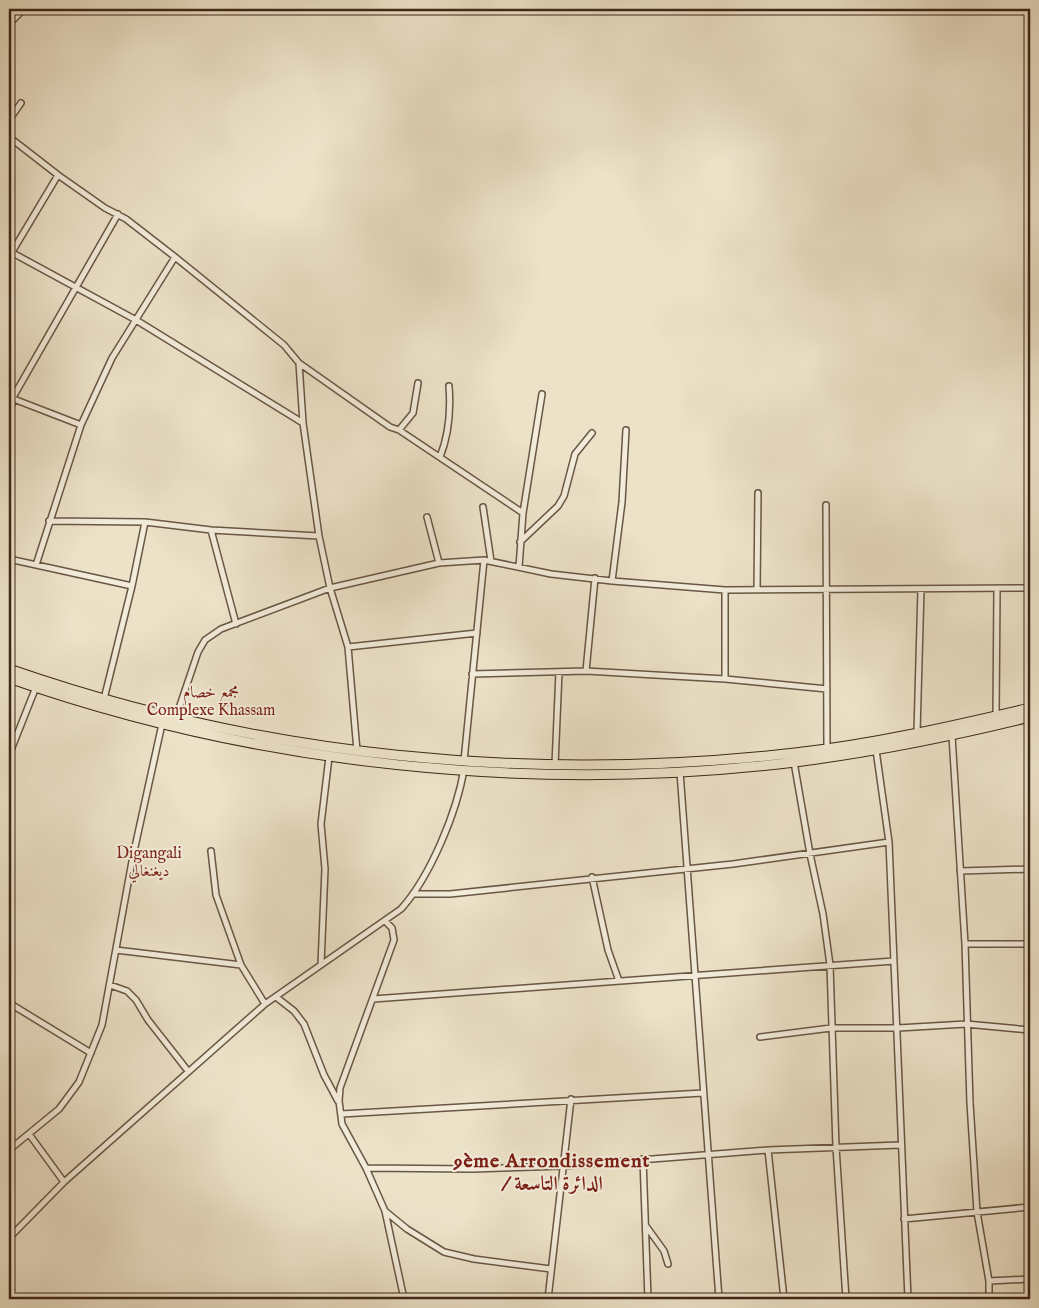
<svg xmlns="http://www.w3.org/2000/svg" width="1039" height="1308" viewBox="0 0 1039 1308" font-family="'IM FELL English',Amiri,serif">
<rect width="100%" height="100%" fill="#ece2c8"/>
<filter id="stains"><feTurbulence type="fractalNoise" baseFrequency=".004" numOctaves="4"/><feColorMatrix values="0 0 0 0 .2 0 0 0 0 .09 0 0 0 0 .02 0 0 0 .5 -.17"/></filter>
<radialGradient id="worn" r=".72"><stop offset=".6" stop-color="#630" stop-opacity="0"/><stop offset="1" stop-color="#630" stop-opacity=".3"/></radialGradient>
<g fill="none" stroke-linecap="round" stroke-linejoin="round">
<g stroke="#695644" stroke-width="8">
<path id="minor" d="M9,24L24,9
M9,120L21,103
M9,137L58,175L105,208L126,219L175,257L284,345L299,363L303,423L319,536L330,588L348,647L357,751
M9,251L136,320L303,423
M9,257L58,175
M299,363L390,427L399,430L523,513
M11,398L81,425L36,565
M81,425L112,358L175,257
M9,427L12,399L118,214
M399,430L413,413L418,383
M440,457C449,434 451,411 449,386
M826,505L827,749
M483,507L491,561
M427,517L439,563
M49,521L145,522L211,530L319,536
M211,530L236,624
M520,542L558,506L564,496L575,454L592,433
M9,559L132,586
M519,567L523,513L542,394
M612,581L622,502L626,430
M757,590L758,493
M348,647L477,633
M586,671L595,578
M472,674L586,671L725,679L827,689
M725,679V590
M104,699L132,586L145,522
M996,716L997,589
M176,717L198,652L205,640L221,629L330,588L439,563L484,560L551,574L612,581L725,590L1030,588
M917,732L921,589
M952,736L965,944L970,1103L977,1212L989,1281V1299
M876,750L889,842L908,1299
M9,755L36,687
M464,761L484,560
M794,762L810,854L823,914L830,965L836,1147L846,1299
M555,765L559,672
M680,772L719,1299
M211,851L216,895L241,965L265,1004
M960,871L1030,869
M592,877L608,950L619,981
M414,894H450L733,864L889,842
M385,921L392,928L394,940L340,1088L339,1101L342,1124L366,1168L385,1211L407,1229L444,1252L474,1259L551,1269
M965,944H1030
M116,950L241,965
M321,964L325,869L321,824L329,757
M110,985L127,991L136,1000L148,1020L188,1071
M276,997L294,1011L304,1024L324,1075L338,1101
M373,999L894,961
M9,1003L91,1053
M760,1037L831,1028H898L966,1024L1030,1030
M341,1114L703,1093
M29,1134L64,1182
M9,1150L59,1109L79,1082L102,1025L133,856L162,724
M768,1150L784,1299
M643,1159L648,1299
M366,1168L473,1169L563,1166L768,1150L900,1145
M385,1211L404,1299
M904,1219L1030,1207
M646,1226L664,1251L668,1264
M9,1238L64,1182L265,1004L401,909C430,877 457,812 464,769
M989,1281L1030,1279
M548,1299L571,1099
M839,1299H908"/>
</g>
<g stroke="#3d2718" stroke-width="11">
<path id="trunk" d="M9,669C261,757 530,783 795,753C874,744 953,726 1030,708
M9,678C256,765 534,794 795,762C874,752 953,736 1030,717"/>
</g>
<use href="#minor" stroke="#f3ecdb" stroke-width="5"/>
<use href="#trunk" stroke="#ece2c8" stroke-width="9"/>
</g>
<g text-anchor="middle" stroke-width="4" stroke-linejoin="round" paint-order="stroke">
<g font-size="16" fill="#7a1f14" stroke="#f3ecdb">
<text x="211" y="697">مجمع خصام<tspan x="211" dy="18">Complexe Khassam</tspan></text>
<text x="149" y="858">Digangali<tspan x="149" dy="18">ديغنغالي</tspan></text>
</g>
<g font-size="20" font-weight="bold" letter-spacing="1" fill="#7a1f14" stroke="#f3ecdb">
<text x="552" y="1167">9ème Arrondissement<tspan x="552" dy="23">/ الدائرة التاسعة</tspan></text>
</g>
</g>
<rect width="1039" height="1308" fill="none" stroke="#ece2c8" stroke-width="30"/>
<rect x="10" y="10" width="1019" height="1288" fill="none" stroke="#3d2718" stroke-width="2.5"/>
<rect x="15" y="15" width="1009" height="1278" fill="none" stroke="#3d2718"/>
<rect width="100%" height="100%" filter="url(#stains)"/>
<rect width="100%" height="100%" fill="url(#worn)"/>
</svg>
